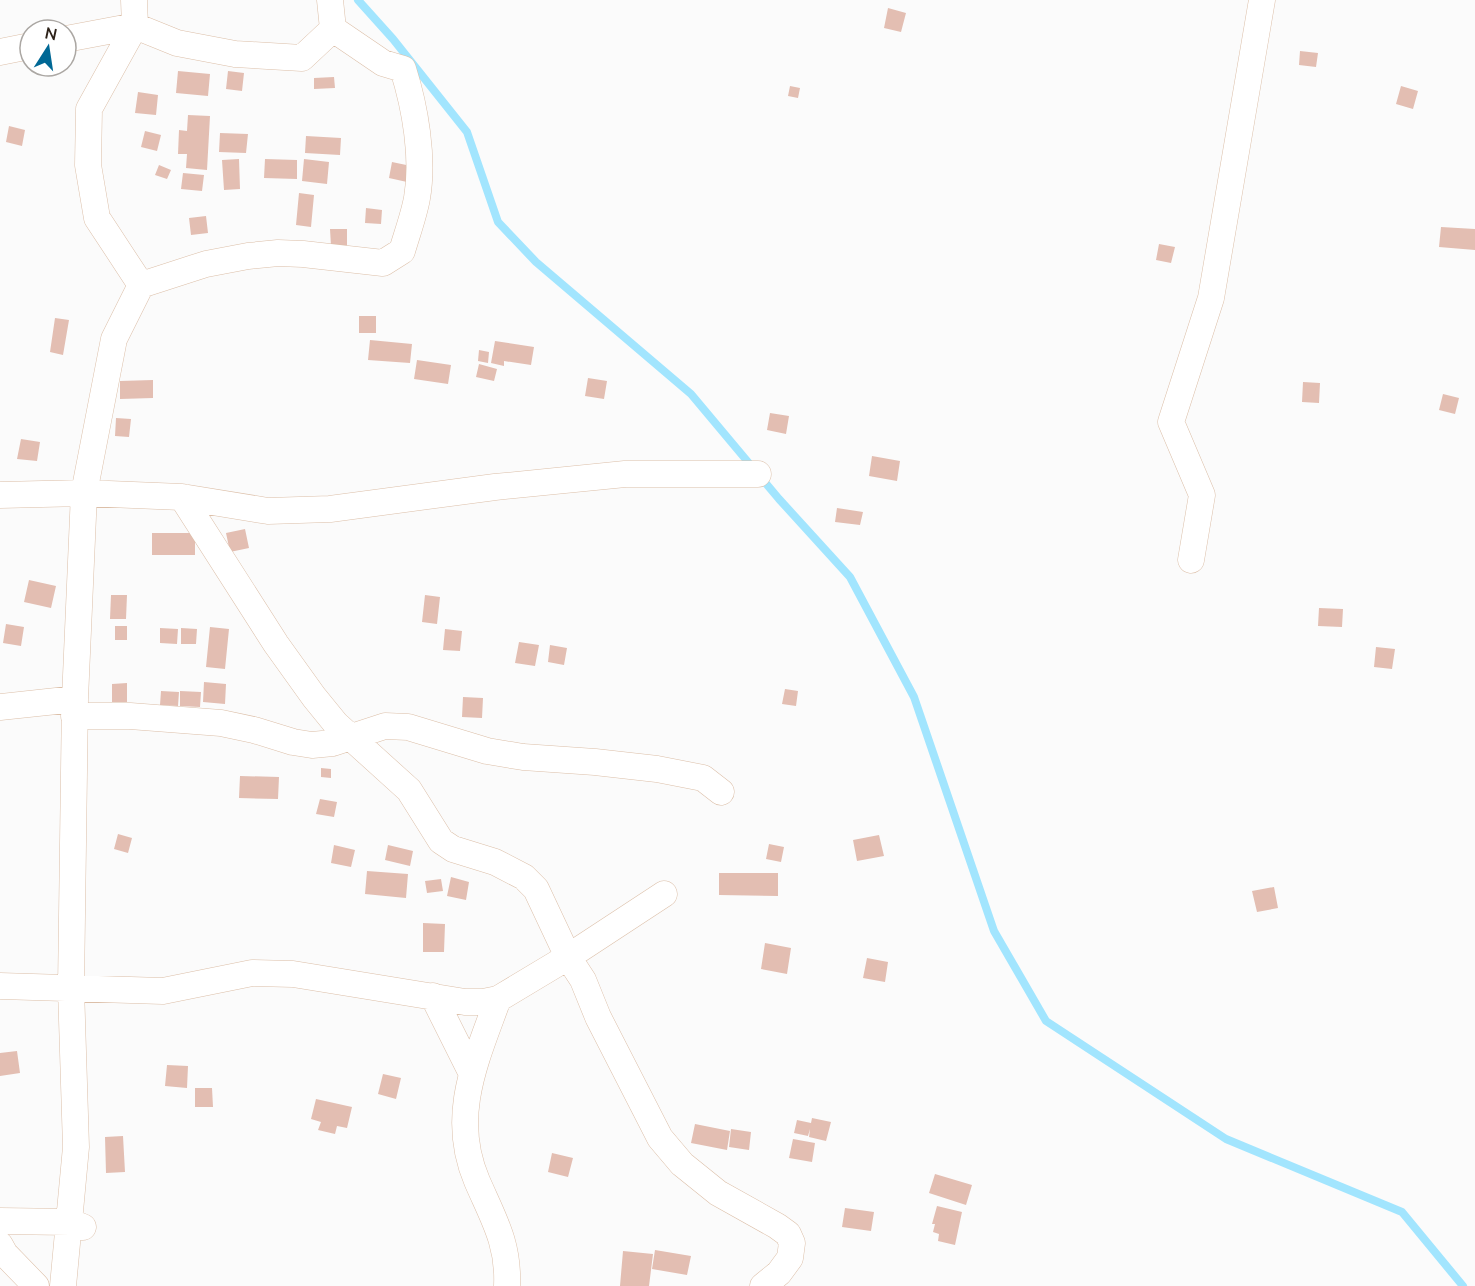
<svg xmlns="http://www.w3.org/2000/svg" width="1475" height="1286" viewBox="0 0 1475 1286" font-family="'Nunito Sans',sans-serif">
<rect width="100%" height="100%" fill="#fbfbfb"/>
<g fill="none" stroke-linecap="round" stroke-linejoin="round">
<path stroke="#a2e5fe" stroke-width="8" d="M358,0L393,39L467,132L498,222L536,262L691,394L779,499L850,577L914,697L994,931L1046,1021L1226,1139L1402,1212L1463,1286"/>
</g>
<path fill="#e3beb2" d="M888,8L906,13L901,32L884,28Z
M1300,51L1318,53L1316,67L1299,65Z
M178,71L210,74L208,96L176,93Z
M228,71L244,73L242,91L226,89Z
M334,77L335,88L314,89V78Z
M790,86L800,88L798,98L788,96Z
M1401,86L1418,91L1413,109L1396,104Z
M138,92L158,95L156,115L135,113Z
M188,115L210,116L207,170L186,168L187,154H178L179,130L187,131Z
M9,126L25,130L22,146L6,142Z
M145,131L161,135L157,151L141,147Z
M220,133L248,134L246,153L219,152Z
M306,136L341,138L340,155L305,153Z
M239,159L240,189L224,190L222,160Z
M265,159L297,160V179L264,178Z
M304,159L329,162L327,184L302,181Z
M392,162L411,166L407,182L389,178Z
M159,165L171,170L167,179L155,175Z
M183,173L204,175L202,191L181,189Z
M299,193L314,195L311,227L296,225Z
M366,208L382,210L381,224L365,223Z
M206,216L208,233L191,235L189,218Z
M1441,227L1475,229V250L1439,247Z
M330,229H347V247L331,246Z
M1159,244L1175,247L1171,263L1156,260Z
M359,316H376V333H359Z
M55,318L69,320L63,355L50,352Z
M370,340L412,344L410,363L368,360Z
M495,341L534,347L531,365L504,361V366L491,363Z
M479,350L489,352L488,363L478,361Z
M417,360L451,365L448,384L414,379Z
M479,364L497,369L494,381L476,377Z
M588,378L607,381L604,399L585,396Z
M153,380V398L120,399V381Z
M1303,382L1320,383L1319,403L1302,402Z
M1443,394L1459,398L1455,414L1439,410Z
M770,413L789,416L786,434L767,430Z
M116,418L131,419L129,437L115,436Z
M21,439L40,442L37,461L17,459Z
M872,456L900,461L897,481L869,476Z
M837,508L863,512L860,525L835,522Z
M245,529L249,548L230,552L226,533Z
M152,533H195V555H152Z
M29,580L56,586L51,608L24,602Z
M111,595H127L126,619H110Z
M425,595L440,597L437,624L422,622Z
M1319,608L1343,609L1342,627L1318,626Z
M6,624L24,627L21,646L3,643Z
M115,626H127V640H115Z
M210,627L229,629L225,669L206,667Z
M160,628L178,629L177,644L160,643Z
M181,628L197,629L196,644H181Z
M445,629L462,631L460,651L443,650Z
M519,642L539,645L535,666L515,663Z
M550,645L567,648L564,665L548,662Z
M1376,647L1395,649L1392,669L1374,667Z
M204,682L226,684L225,704L203,702Z
M127,683V702H112V684Z
M785,689L798,691L796,706L782,704Z
M161,691L179,692L178,706L160,705Z
M180,691L201,692L200,707L180,706Z
M463,697L483,698L482,718L462,717Z
M321,768L331,769V778L321,777Z
M240,776L279,777L278,799L239,798Z
M320,799L337,802L334,817L316,814Z
M118,834L132,838L128,853L114,849Z
M879,835L884,856L857,861L853,840Z
M769,844L784,847L781,862L766,859Z
M334,845L355,850L351,867L331,863Z
M388,845L413,851L410,866L385,860Z
M367,871L408,874L406,898L365,894Z
M719,873H778V896L719,895Z
M451,877L469,882L466,900L447,896Z
M441,879L443,891L427,893L425,881Z
M1274,887L1278,908L1257,912L1252,891Z
M423,923L445,924L444,952H423Z
M765,943L791,948L787,974L761,969Z
M867,958L888,962L885,982L863,978Z
M17,1051L20,1073L0,1076V1053Z
M167,1065L188,1066L187,1088L165,1086Z
M383,1074L401,1078L396,1099L378,1094Z
M195,1088H212L213,1107H195Z
M316,1099L352,1107L347,1128L337,1126L335,1134L318,1130L321,1122L311,1119Z
M812,1118L831,1122L826,1141L809,1137L810,1129L808,1136L794,1133L797,1120L811,1123Z
M695,1124L730,1131L727,1150L691,1143Z
M731,1129L751,1132L749,1150L729,1147Z
M123,1136L125,1172L106,1173L105,1137Z
M793,1139L815,1143L812,1162L789,1158Z
M552,1153L573,1158L568,1177L548,1172Z
M935,1174L972,1185L966,1205L929,1193Z
M937,1206L962,1212L955,1245L938,1241L939,1234L933,1232L935,1224H932Z
M845,1208L874,1212L871,1231L842,1227Z
M655,1250L691,1256L687,1275L652,1269Z
M623,1251L653,1254L649,1286H620Z"/>
<g fill="none" stroke-linecap="round" stroke-linejoin="round">
<g stroke="#dcbfa8" stroke-width="27">
<path id="street" d="M66,39L135,26L177,43L235,54L302,58L333,29L330,0
M0,52L30,46
M141,285L206,264L248,256L278,253L303,254L383,263L402,251C407,234 414,215 417,198C424,158 415,107 403,69L383,63L333,29
M0,495L84,493L114,339L141,285L97,218L88,165L89,109L135,26L134,0
M182,497L276,644L314,697L336,724L409,790L441,841L453,849L495,862L524,877L536,889L568,957L583,980L598,1017L660,1138L682,1164L718,1193L777,1226L788,1234L792,1243L790,1258L779,1273L763,1286
M1191,560L1202,495L1171,422L1211,298L1262,0
M0,707L75,699
M74,716H130L221,723L254,730L293,742L312,745L333,743L385,726L408,727L487,751L523,757L595,762L657,769L703,778L721,792
M0,986L163,991L252,973L293,974L465,1002H483L498,999L568,957L664,894
M433,996L471,1072
M498,999C476,1060 449,1116 477,1181C493,1218 509,1243 507,1286
M0,1221L70,1222L83,1227
M0,1245L5,1254L36,1286
M63,1286L76,1147L71,988L75,699L84,493L182,497L268,511L330,509L495,487L625,474H758"/>
</g>
<use href="#street" stroke="#fff" stroke-width="26"/>
</g>
<g transform="translate(48 48) rotate(12)"><circle r="28" fill="#ffffff" stroke="#aba7a3" stroke-width="1.5"/>
<path d="M0-4.5L10 22L0 15L-10 22Z" fill="#006895"/>
<text y="-9" font-size="16" font-weight="bold" text-anchor="middle" fill="#2d2219">N</text>
</g>
</svg>
